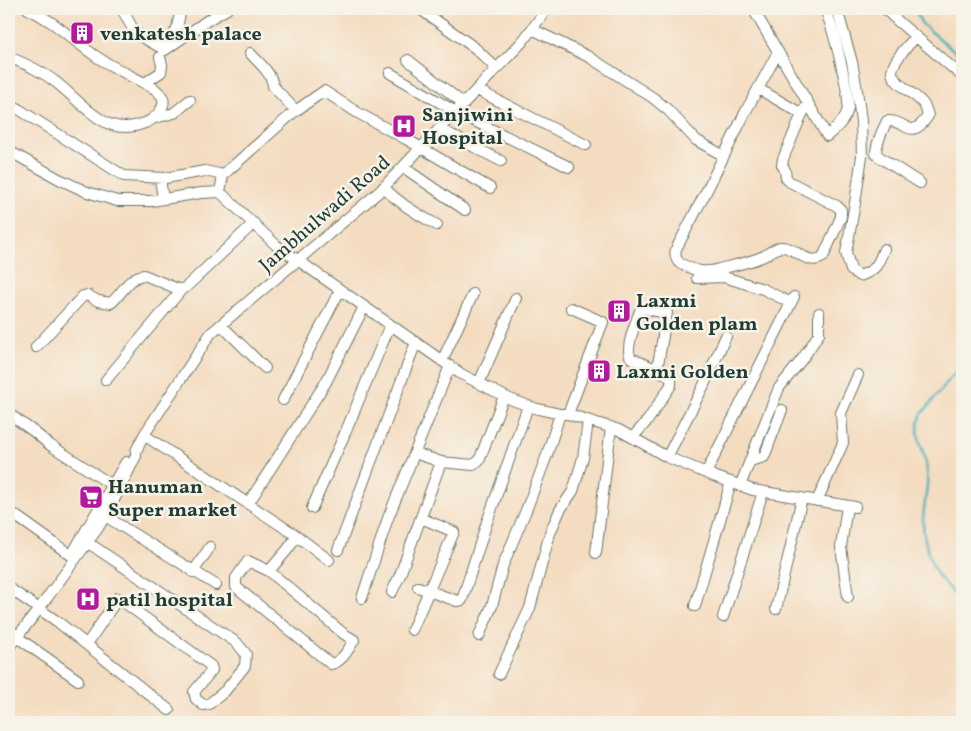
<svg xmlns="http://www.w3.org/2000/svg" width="971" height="731" viewBox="0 0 971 731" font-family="Vollkorn,serif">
<rect width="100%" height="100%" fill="#f7f3e8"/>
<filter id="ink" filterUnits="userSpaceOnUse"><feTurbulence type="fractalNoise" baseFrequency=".02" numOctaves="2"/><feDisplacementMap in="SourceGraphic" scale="10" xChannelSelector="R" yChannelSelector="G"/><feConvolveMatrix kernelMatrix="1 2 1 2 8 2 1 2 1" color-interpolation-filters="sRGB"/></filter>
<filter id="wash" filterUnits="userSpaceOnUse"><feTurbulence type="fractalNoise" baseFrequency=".0096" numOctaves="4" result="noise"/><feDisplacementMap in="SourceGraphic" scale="20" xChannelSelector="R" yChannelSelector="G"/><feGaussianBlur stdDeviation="1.12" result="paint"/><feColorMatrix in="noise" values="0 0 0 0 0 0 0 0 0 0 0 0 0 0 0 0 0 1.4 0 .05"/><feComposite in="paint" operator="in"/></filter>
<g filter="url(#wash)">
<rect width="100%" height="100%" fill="#f4dcc0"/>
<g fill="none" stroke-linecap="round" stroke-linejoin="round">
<path stroke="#42b2bb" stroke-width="2.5" d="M914,9L922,24L962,57
M962,364L921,415C912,437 926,450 927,471C929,488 923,505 923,522C923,536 929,561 937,574C944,584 954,594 962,603"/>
</g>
</g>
<g filter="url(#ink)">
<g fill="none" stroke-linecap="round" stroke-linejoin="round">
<g stroke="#6a7565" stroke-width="12">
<path id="minor" d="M122,9L135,33L165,50L208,20L227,9
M420,9L475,48L497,69
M753,9L808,103L802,114L783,159L782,165L785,170L786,178L790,182L837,206L841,210V217L823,257C807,267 795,246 781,247C775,248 769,253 764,256C751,262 737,265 723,268C718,269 713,271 708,271C701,272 692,269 686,266C677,264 674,257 676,249L706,192L747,109L778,52
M837,9L852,62L857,90L861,121L862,156L855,203L846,253L851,270L860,276C877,269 877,266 884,249
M885,9L900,23L962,76
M532,29L589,57L652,97L668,110L696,140L724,156
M916,37C909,44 892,62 892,72C892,83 918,95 924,105C926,108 927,112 928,116C909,143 907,119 887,121C882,131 876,144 876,154L881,158L920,183
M167,47L177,28L181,9
M250,53C258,62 272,73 273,86L296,111
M9,57C25,64 42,71 57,83C71,94 95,120 112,125C127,130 152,125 160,111C167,101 163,96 155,89C136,78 115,69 97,57C73,41 55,21 28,9
M408,60L464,104
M390,73L456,112L569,167
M145,83L161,72L162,65L160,57
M477,90L586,145
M764,92L802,114
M9,103L124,176L165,178L205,171L223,175
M808,103L827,136C836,128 846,120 848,108C849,98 846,87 844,77C839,54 834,31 825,9
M155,118L174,113L190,100
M440,129L501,161
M9,151L59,179L87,192L117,201H151L201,193L220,192L276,245L461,374L510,399L534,408L560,414H568L619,430L667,457L716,477L753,490L855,507
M403,167L465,210
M160,178L163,199
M384,188C399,203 418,215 437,225
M220,192L223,175L294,112L324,91L358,113L406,139L490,188
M697,278L724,277L763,289L791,303
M221,325L265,368
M36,347L83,296L87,295L98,301L111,303C122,294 129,276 144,275L178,289H182L186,287L254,223
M442,361L473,294
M106,380L182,289
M479,383L516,298
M283,400L340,290
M9,414L33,431L50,445L118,489
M568,414L603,322L571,308
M144,435L297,536L329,560
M633,437L648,420L671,385V379L666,374L631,358C624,348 637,320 641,308L667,313L657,370
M667,457L703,387L726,336
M750,461L764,457L782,410
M441,462L473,465L479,461L504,396
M706,473L794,297
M740,486L766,420L779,388L803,358L819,334V313
M817,501L843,443L841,413L858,375
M248,504L326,382L364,307
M847,506L841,547L848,597
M312,508L346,431L390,325
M9,511L75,558
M105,516L216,585
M75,549L126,462
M338,550L416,342
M596,553L611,427
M248,561L269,571L344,634L354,640C348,650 342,662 331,664L236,587V578Z
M269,571L288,549L297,536
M193,572L210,547
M418,587L457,601L462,600L486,525L528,406
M9,588L58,622L169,710
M392,592L400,575L441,462L415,453
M362,598L388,518L450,366
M695,606L731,482
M776,609L802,498
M723,617L763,492
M9,628L17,637L78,680
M412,630L454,532L421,518
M479,636L492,606L503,565L527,508L547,455L560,414
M87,644L118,598L211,666L212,670L194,692L196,699L203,705L209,704L225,691L245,666L246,654L237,643L87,542
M9,647L36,613L98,528L112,504L136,456V451L144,435L211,333L380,191L522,42L547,9
M499,674L530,608L550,533L560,510L573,491L583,458L588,421"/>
</g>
<use href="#minor" stroke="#fff" stroke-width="10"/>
</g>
</g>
<defs>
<g id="building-square" transform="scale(1.25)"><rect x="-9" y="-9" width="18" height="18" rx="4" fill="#b5179e" stroke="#f7f3e8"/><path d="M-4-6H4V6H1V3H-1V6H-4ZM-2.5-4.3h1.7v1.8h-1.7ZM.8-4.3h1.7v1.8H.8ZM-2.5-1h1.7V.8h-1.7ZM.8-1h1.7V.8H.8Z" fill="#fff"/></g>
<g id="hospital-square" transform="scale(1.25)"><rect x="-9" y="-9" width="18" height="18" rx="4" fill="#b5179e" stroke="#f7f3e8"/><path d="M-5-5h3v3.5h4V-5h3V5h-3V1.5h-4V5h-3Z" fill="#fff"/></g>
<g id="supermarket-square" transform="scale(1.25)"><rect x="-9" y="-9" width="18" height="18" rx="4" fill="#b5179e" stroke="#f7f3e8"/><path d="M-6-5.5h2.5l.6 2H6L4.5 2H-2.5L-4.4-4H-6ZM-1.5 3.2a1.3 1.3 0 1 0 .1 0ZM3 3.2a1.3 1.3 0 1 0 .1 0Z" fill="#fff"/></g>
</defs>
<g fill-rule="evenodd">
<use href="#building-square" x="82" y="33"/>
<use href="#hospital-square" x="404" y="126"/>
<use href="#building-square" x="619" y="311"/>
<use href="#building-square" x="599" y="371"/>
<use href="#supermarket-square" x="91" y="497"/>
<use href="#hospital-square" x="88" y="599"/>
</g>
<g text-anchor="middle" stroke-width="5" stroke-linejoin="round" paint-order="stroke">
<g font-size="20" font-weight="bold" fill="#1f3d34" stroke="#f7f3e8" text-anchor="start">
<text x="100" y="40">venkatesh palace</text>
<text x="422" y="121">Sanjiwini<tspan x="422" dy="23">Hospital</tspan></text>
<text x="636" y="307">Laxmi<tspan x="636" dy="23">Golden plam</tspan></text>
<text x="616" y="378">Laxmi Golden</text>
<text x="108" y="493">Hanuman<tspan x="108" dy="23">Super market</tspan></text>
<text x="106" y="606">patil hospital</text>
</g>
<g font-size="20" fill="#1f3d34" stroke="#f7f3e8">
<text transform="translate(324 213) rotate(-41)" y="7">Jambhulwadi Road</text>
</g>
</g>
<rect width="971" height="731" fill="none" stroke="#f7f3e8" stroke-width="30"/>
</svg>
